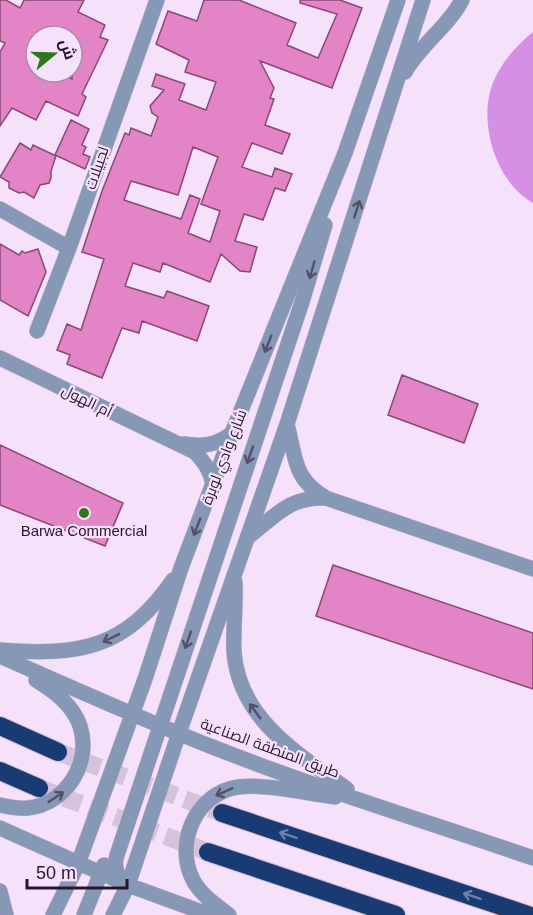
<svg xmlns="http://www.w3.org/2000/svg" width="533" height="915" viewBox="0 0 533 915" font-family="Helvetica,Cairo,sans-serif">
<rect width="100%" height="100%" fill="#f6e1fb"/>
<path fill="#d590e5" d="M533,32V203C494,181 476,118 495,78C504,59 517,45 533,32Z"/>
<path fill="#e284c5" stroke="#894875" stroke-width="1.5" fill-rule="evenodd" d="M0,0H6L20,8L24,0H84L78,12L105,25L100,37L108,40L82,94L86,97L78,116L46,101L36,120L12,108L0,126V52L5,43L0,41ZM36,36H72V79L58,72H36Z
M204,0H239L296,23L287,45L318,58L337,14L300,3V0H340L362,8L332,88L260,61L274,88L270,98L274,99L265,125L290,134L282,154L252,143L242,167L272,177L275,168L292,174L285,191L275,188L263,220L244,214L235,241L257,247L250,272L240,271L221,254L210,282L163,263L160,272L133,263L125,286L164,298L167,291L209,306L197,341L142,321L139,333L122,328L102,378L67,364L70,355L57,350L67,324L81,330L104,259L82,252L102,191L125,133L129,135L131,128L151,136L158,117L152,113L150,106L164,90L152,86L156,74L185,84L179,100L206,110L216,82L185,72L189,60L156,44L168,11L197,21ZM193,147L218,157L201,204L220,211L210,242L188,233L200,199L190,195L181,219L124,200L131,181L178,195Z
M71,120L89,129L82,145L86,147L83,154L90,157L85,169L55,155Z
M20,143L31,150L33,145L56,156L51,171V178L49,183L40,185L34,198L24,192L19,193L9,188V182L0,177Z
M0,244L19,255L22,251L25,253L38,249L46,272L28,316L0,300Z
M402,375L478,404L464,443L388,415Z
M0,445L123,503L105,546L0,505Z
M333,565L533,633V689L316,616Z"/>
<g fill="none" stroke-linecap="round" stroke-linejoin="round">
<path stroke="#d7c2dc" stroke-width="18" stroke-dasharray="18 9" stroke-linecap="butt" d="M58,752L222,813
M39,788L208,852"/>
<g stroke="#d1bcd6" stroke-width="16">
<path id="minor" d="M405,72C420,45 448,27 462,0
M0,209L69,248
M37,331L69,248L157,0
M0,358L195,452C204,462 211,471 213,485
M287,424C296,458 293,479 326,498L533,569
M184,444C203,447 217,445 232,433
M248,537C276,516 288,497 325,498
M235,582C236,606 233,629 234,652C239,719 298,754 347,789
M0,650C80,656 125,649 173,580
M0,656C70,687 139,718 210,746C316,788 425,821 533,858
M0,805C9,807 19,809 28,808C66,804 92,763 80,726C73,705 54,691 36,680
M0,828L128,885L210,915
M128,885C117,878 113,868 117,855L302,302L325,225
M0,891L6,915
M53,915L78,864L145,679L181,568L232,433L345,153L398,0
M84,915L104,865
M113,915L128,885L179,733L287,424L423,0
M229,915C216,905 201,895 193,880C174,843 196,793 238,787C262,783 309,794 335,797"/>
</g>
<g stroke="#d1bcd6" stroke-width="20">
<path id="highway" d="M0,726L58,752
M0,771L39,788
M222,813L528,915
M208,852L396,915"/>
</g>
<use href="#minor" stroke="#8698b5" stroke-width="15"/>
<use href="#highway" stroke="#193b74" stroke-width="18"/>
</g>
<defs><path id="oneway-shaft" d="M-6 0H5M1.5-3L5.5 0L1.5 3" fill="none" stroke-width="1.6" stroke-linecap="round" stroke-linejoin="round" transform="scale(1.5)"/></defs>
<g stroke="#53506a">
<use href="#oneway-shaft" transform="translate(357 209) rotate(-72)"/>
<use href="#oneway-shaft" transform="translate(312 270) rotate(106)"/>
<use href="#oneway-shaft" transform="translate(268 344) rotate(112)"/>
<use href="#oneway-shaft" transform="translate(250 455) rotate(109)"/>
<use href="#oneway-shaft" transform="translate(197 527) rotate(111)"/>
<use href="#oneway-shaft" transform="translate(111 638) rotate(154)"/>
<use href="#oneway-shaft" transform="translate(188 640) rotate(109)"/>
<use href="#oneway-shaft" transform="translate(255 711) rotate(-126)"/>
<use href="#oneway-shaft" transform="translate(224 792) rotate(156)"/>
<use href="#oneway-shaft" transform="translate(56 797) rotate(-33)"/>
</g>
<g stroke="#717daa">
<use href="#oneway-shaft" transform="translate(288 835) rotate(-162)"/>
<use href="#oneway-shaft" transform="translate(472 896) rotate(-162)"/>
</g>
<circle fill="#2e7619" stroke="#f6e1fb" stroke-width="2" cx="84" cy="513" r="6"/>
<g text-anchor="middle" stroke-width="4.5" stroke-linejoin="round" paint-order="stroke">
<g font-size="15" fill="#29152d" stroke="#f6e1fb">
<text transform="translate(97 168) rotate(-71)" y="5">لجبيلات</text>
<text transform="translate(87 401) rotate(26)" y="5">أم الهول</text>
<text transform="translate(224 457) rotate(-69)" y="5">شارع وادي لوبرة</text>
<text transform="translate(270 748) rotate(20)" y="5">طريق المنطقة الصناعية</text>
</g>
<g font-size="15" fill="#29152d" stroke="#f6e1fb">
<text x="84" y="536">Barwa Commercial</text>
</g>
</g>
<g transform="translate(54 54) rotate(71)"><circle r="28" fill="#f6e1fb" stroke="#a48fa9" stroke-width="1.5"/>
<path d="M0-4.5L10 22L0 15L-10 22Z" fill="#2e7619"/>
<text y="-9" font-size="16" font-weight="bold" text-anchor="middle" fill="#29152d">ش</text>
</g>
<path d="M27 879v9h100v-9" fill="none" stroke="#29152d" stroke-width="3"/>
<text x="36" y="879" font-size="18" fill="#29152d" stroke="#f6e1fb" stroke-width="4.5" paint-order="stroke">50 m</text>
</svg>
